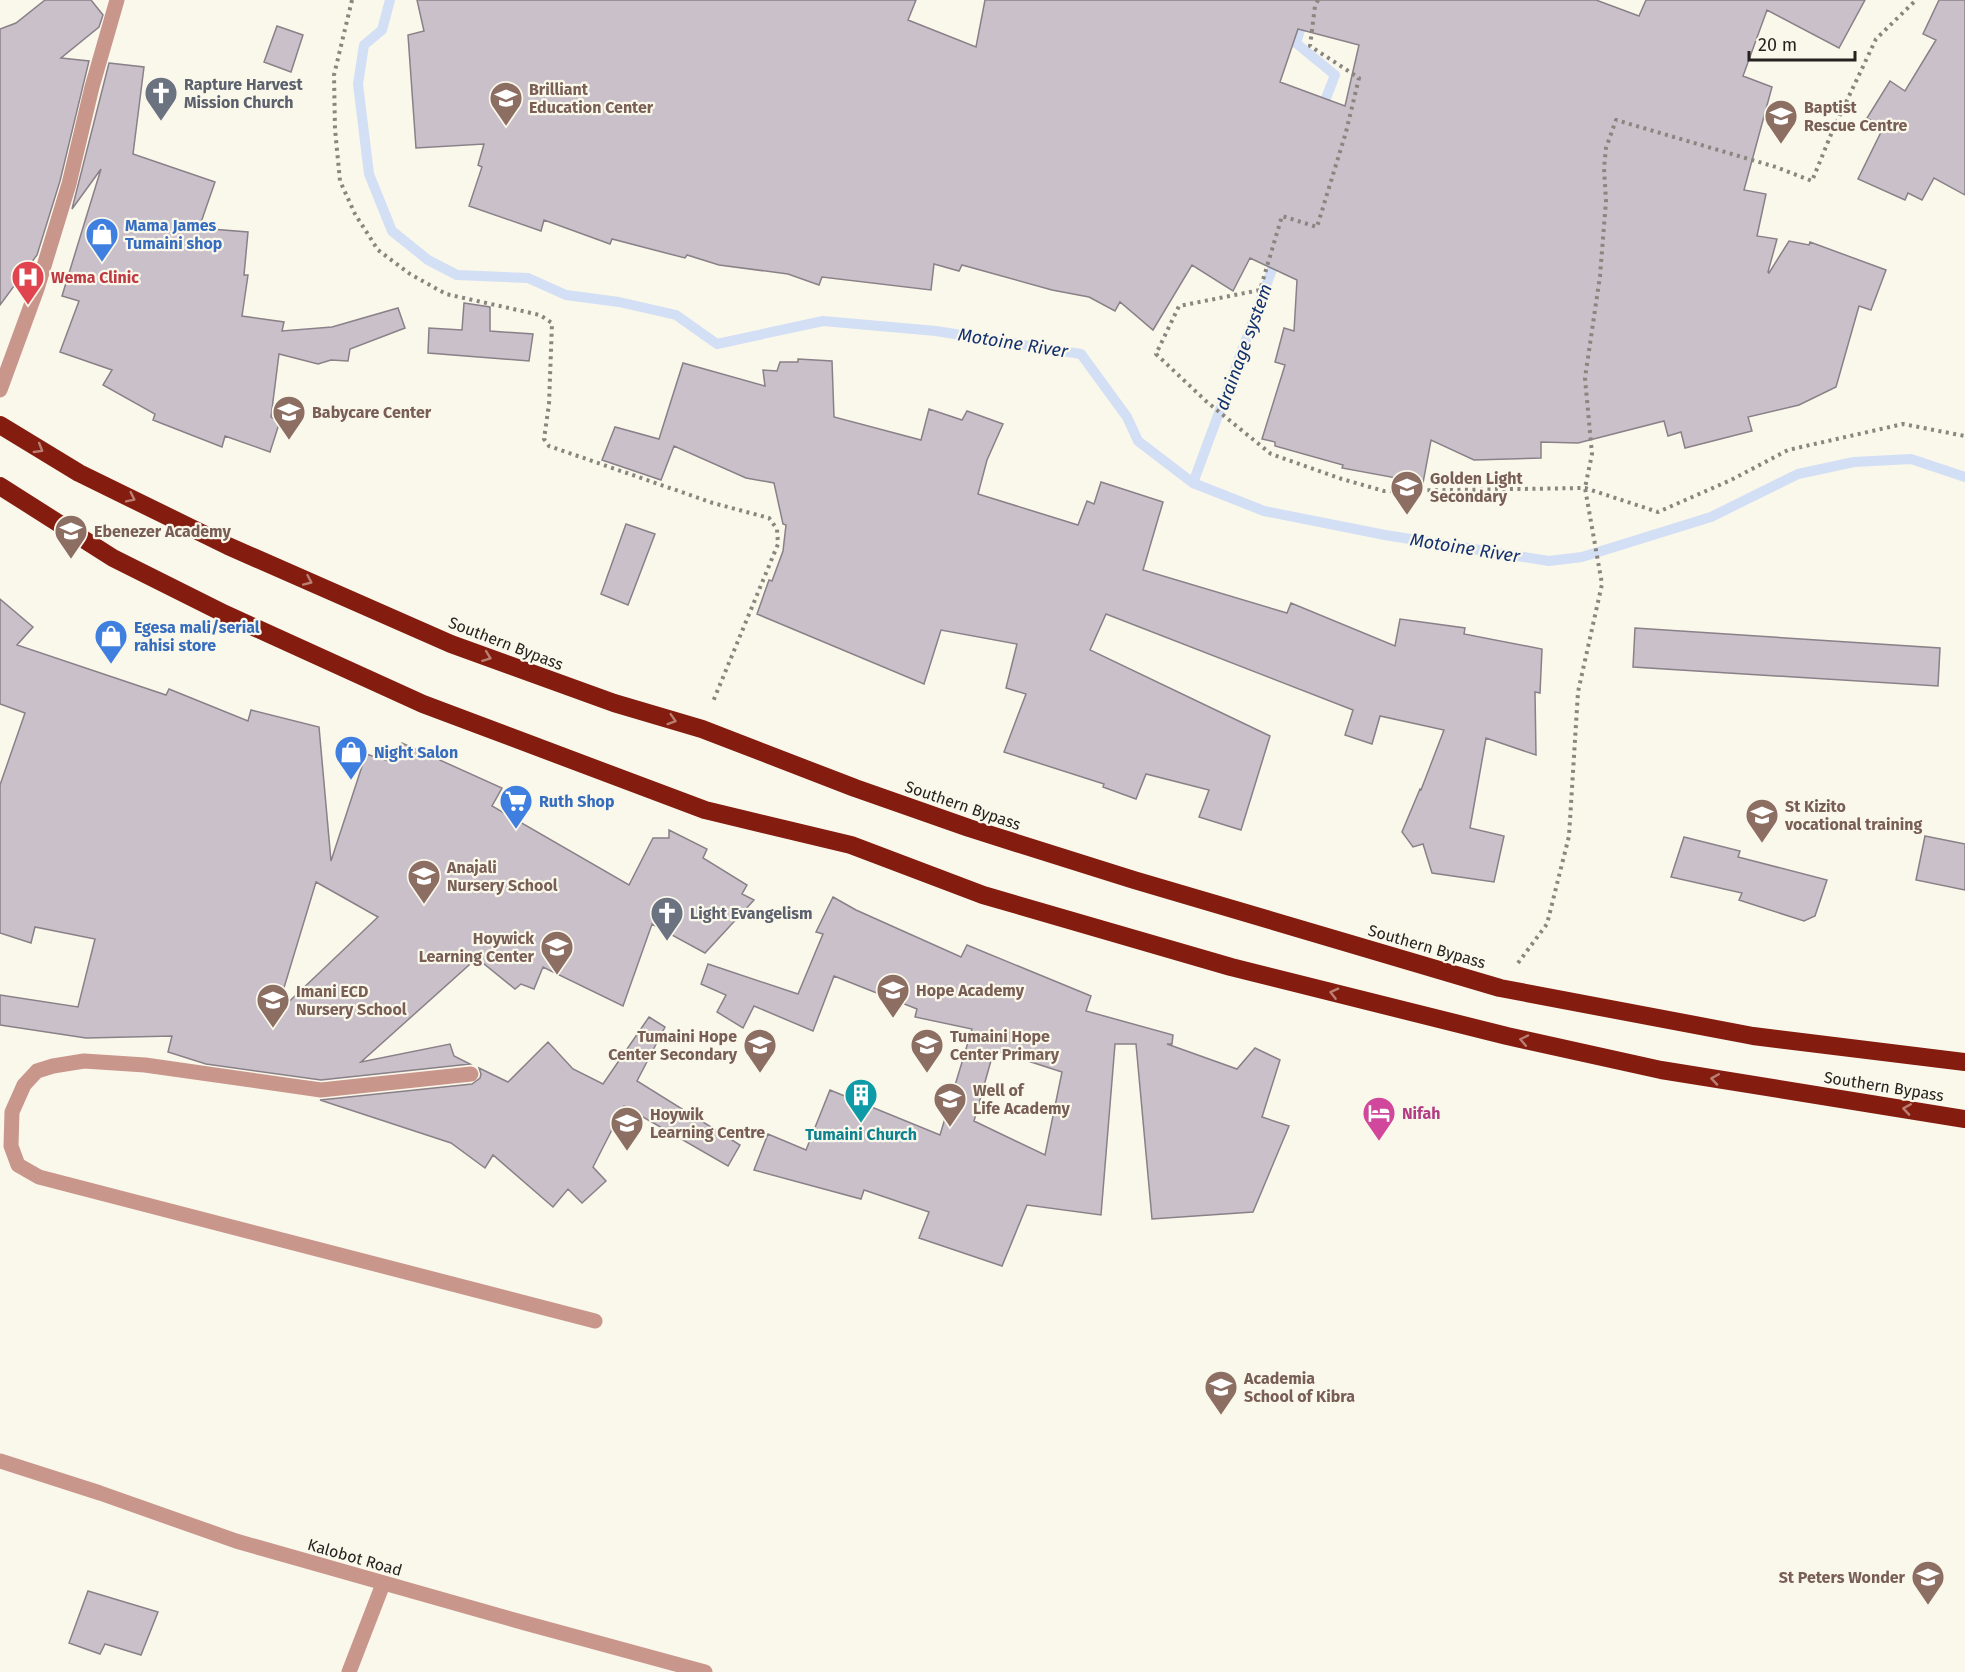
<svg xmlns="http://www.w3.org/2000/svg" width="1965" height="1672" viewBox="0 0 1965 1672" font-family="'Fira Sans',sans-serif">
<rect width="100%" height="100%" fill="#faf7eb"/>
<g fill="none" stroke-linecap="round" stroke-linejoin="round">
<path stroke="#d3dff5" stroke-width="10" d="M390,0L382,30L364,45L358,84L369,174L392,231L428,260L457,275L528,278L566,295L619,302L676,315L717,344L823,321L936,331L1081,354L1127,417L1138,441L1193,483L1264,511L1385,535L1549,561L1582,557L1711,517L1798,474L1854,462L1911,459L1965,477
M1309,0L1296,43L1335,75L1321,111
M1193,483L1277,256"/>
</g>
<path fill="#c9c0c9" stroke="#898088" stroke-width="1.5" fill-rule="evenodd" d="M45,0H91L103,15L99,27L61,58L89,61L60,181L37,255L0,305V29L16,23Z
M417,0H916L908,20L976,47L985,0H1596L1639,16L1646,0H1865L1839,48L1767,10L1743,76L1772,87L1744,190L1766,194L1757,236L1777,239L1768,272L1769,273L1789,241L1809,245L1810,242L1886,270L1871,310L1859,306L1836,387L1799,405L1748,417L1752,431L1685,448L1681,432L1668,436L1664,421L1578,443L1541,442V458L1474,460L1431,440L1423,483L1342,468L1343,465L1275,446V442L1262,439L1285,365L1275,362L1284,328L1294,331L1297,280L1250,258L1233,291L1192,265L1153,330L1120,302L1115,311L1089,297L1052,290L962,265L959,271L934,264L931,290L822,277L819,285L788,274L719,265L687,255L685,258L612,239L610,244L544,220L541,231L469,206L482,167L478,165L484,144L416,148L408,35L424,31ZM1298,29L1359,45L1345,106L1280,82Z
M1939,0H1965V195L1934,178L1922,200L1908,193L1905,200L1858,179L1883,128L1867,118L1890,81L1905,91L1936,40L1923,34Z
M277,26L303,35L291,72L264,62Z
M109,63L144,67L133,154L215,182L199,228L248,232L244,275H248L242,316L284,322L282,331L332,327L398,308L405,328L350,349L348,361L331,360L318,364L279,354L271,417L280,421L270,452L225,436L222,447L153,420L155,414L103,385L112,370L60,352L79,301L62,296L101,169L72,209Z
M464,303L490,307V331L533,334L529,361L428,353L429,328L462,330Z
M798,359L832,361L834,417L921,440L929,409L962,420L967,411L1003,424L987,460L978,494L1078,525L1087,501L1094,504L1101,482L1163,502L1143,570L1287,613L1291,603L1395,646L1400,619L1465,628L1464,634L1542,649L1540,693L1535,692L1536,755L1486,738L1470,828L1504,836L1494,882L1432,873L1423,844L1413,847L1402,832L1420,789L1421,790L1444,730L1380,716L1372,744L1345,735L1353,710L1106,614L1090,650L1270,736L1241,830L1199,817L1209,790L1146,774L1136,799L1103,787L1104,784L1004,752L1026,694L1006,688L1017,644L941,630L924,684L757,614L769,580L772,581L783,551L786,525L783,524L774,483L746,478L674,446L661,480L602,460L615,427L659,439L683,363L765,386L763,370L777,371L780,362H798Z
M626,524L655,534L628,605L601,594Z
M0,599L33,627L17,645L166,695L169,689L248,721L251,710L319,727L331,861L366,754L395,763L402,743L502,788L492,806L629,885L653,838H669V830L707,849L703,858L747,885L742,894L754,900L705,953L652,924L623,1006L543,967L534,989L521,984L515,989L473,955L469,965L361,1062L450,1044L454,1056L470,1064L321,1080L206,1064L168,1052L172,1036L86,1038L0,1025V995L78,1007L95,939L35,927L31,943L0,933V785L25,713L0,704ZM316,882L378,917L276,1014Z
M1635,628L1940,648L1938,686L1633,667Z
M1925,836L1965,844V890L1916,880Z
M1684,837L1740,851L1738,857L1827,880L1815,916L1804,921L1739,900L1742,893L1671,877Z
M833,897L856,910L961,957L967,945L1091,996L1086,1011L1173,1035L1172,1044H1167L1237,1069L1255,1048L1280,1060L1262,1117L1289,1126L1253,1212L1152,1219L1136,1044H1115L1101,1215L1027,1205L1002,1266L919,1238L929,1212L864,1190L861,1199L754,1170L768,1134L806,1150L830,1090L940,1135L972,1029L915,1017L917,1009L834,976L813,1031L754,1006L743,1028L717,1012L726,995L701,984L708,964L798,994L823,934L816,932ZM994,1050L1062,1072L1045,1155L974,1121Z
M649,1017L665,1027L637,1081L740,1145L728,1166L624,1106L593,1167L606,1181L582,1203L568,1189L553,1207L493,1155L485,1168L451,1143L320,1100L472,1084L480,1078L481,1074L479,1068L508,1082L548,1042L573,1069L603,1084Z
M88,1591L158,1612L141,1655L105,1644L100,1654L69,1643Z"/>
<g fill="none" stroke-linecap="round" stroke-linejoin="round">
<path stroke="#88867e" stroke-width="4" stroke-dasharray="3 4.5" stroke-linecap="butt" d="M352,0L334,75L335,129L340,181L355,214L378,250L410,274L446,294L540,315L552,323L549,404L544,439L549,446L713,503L769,518L777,529L778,544L712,704
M1318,0L1315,6L1310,46L1359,78L1346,132L1317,227L1282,216L1260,290L1179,306L1156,354L1207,402L1271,454L1342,479L1384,491L1585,488L1658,512L1731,480L1788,450L1903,424L1965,436
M1518,963L1547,924L1569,836L1578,692L1602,584L1585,488L1592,454L1585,378L1600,276L1606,201L1604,168L1606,148L1616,120L1776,167L1812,181L1832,132L1876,39L1916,0"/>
<path stroke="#c9968c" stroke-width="15" d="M0,390L37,289L69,184L92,87L117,0
M471,1074L321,1090L145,1065L84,1061L53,1066L37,1071L24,1085L12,1112L11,1146L18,1165L39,1177L595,1321
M0,1461L100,1493L236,1541L525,1623L705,1672
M349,1672L383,1584"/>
<path stroke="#851c10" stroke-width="18" d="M0,425L79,473L228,546L451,644L614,703L702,729L855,788L969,828L1134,880L1500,988L1753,1036L1965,1062
M0,486L113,558L225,614L423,704L705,810L851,845L983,895L1231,967L1507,1036L1661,1070L1965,1119"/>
</g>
<defs><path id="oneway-chevron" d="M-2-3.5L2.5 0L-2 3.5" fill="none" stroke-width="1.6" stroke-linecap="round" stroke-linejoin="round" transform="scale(1.5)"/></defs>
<g stroke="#ba7f73">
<use href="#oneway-chevron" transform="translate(39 449) rotate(31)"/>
<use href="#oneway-chevron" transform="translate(131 498) rotate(26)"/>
<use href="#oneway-chevron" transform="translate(308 581) rotate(24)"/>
<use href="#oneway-chevron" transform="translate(487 657) rotate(21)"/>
<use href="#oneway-chevron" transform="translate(672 720) rotate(17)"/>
<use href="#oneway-chevron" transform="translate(1334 993) rotate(-166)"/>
<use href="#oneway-chevron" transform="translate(1524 1040) rotate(-168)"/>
<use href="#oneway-chevron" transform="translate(1715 1079) rotate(-171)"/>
<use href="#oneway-chevron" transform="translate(1907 1109) rotate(-171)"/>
</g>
<defs>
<g id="church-pin" transform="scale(1.725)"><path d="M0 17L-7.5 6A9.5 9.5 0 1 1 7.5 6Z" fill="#6b7280" stroke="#faf7eb"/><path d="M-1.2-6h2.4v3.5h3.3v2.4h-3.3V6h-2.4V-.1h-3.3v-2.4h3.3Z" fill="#fff"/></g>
<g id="school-pin" transform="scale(1.725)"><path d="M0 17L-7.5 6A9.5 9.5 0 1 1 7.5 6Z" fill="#8d6e63" stroke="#faf7eb"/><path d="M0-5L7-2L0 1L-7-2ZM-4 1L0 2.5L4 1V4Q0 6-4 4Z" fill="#fff"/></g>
<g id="shop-pin" transform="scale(1.725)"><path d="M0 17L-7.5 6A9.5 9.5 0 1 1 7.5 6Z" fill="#3f7fe0" stroke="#faf7eb"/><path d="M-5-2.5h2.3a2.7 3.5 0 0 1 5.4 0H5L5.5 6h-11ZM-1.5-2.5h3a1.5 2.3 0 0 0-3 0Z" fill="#fff"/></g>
<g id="hospital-pin" transform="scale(1.725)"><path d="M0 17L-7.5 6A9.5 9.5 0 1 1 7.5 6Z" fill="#e0444e" stroke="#faf7eb"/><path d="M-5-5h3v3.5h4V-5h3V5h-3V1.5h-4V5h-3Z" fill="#fff"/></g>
<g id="supermarket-pin" transform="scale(1.725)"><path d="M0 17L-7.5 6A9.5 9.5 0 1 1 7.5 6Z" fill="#3f7fe0" stroke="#faf7eb"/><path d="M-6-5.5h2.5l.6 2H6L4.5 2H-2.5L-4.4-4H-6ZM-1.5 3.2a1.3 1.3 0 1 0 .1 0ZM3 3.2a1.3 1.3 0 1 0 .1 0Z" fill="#fff"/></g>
<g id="university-pin" transform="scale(1.725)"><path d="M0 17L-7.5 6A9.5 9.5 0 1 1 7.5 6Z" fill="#8d6e63" stroke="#faf7eb"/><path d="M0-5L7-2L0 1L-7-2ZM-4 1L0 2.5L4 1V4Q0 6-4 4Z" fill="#fff"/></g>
<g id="building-pin" transform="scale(1.725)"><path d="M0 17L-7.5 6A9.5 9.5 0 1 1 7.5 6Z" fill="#0f9aa8" stroke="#faf7eb"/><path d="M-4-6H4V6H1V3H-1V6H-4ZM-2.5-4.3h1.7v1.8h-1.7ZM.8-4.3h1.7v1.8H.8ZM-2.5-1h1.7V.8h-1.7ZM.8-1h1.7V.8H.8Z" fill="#fff"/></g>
<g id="hotel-pin" transform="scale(1.725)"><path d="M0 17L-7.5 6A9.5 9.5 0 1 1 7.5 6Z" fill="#d1479c" stroke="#faf7eb"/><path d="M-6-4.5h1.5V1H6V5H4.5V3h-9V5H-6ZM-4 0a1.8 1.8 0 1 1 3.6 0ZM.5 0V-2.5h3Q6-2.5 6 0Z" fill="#fff"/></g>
</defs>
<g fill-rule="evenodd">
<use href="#church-pin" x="161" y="93"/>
<use href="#school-pin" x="506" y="98"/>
<use href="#school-pin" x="1781" y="116"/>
<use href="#shop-pin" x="102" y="234"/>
<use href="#hospital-pin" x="28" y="277"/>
<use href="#school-pin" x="289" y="412"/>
<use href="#school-pin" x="1407" y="487"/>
<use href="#school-pin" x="71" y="531"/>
<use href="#shop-pin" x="111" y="636"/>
<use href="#shop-pin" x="351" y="752"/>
<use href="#supermarket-pin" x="516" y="801"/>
<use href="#university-pin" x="1762" y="815"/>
<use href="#school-pin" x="424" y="876"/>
<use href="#church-pin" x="667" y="913"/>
<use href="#school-pin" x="557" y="947"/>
<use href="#school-pin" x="893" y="990"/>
<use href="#school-pin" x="273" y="1000"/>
<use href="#school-pin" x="760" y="1045"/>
<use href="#school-pin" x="927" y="1045"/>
<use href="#building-pin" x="861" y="1095"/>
<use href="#school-pin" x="950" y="1099"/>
<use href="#hotel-pin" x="1379" y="1113"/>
<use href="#school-pin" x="627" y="1123"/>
<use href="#school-pin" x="1221" y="1387"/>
<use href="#school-pin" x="1928" y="1577"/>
</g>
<g text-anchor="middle" stroke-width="4.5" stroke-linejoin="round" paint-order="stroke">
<g font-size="16" font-weight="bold" fill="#5b616d" stroke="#faf7eb" text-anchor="start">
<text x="184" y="90">Rapture Harvest<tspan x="184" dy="18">Mission Church</tspan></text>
<text x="690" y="919">Light Evangelism</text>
</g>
<g font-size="16" font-weight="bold" fill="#785e54" stroke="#faf7eb" text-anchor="start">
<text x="529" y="95">Brilliant<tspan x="529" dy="18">Education Center</tspan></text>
<text x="1804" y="113">Baptist<tspan x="1804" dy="18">Rescue Centre</tspan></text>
<text x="312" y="418">Babycare Center</text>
<text x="1430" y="484">Golden Light<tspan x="1430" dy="18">Secondary</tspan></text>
<text x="94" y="537">Ebenezer Academy</text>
<text x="1785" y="812">St Kizito<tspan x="1785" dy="18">vocational training</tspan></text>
<text x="447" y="873">Anajali<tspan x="447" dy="18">Nursery School</tspan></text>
<text x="534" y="944" text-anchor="end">Hoywick<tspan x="534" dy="18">Learning Center</tspan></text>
<text x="916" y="996">Hope Academy</text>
<text x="296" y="997">Imani ECD<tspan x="296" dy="18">Nursery School</tspan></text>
<text x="737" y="1042" text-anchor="end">Tumaini Hope<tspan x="737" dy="18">Center Secondary</tspan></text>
<text x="950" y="1042">Tumaini Hope<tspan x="950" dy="18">Center Primary</tspan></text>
<text x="973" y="1096">Well of<tspan x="973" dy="18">Life Academy</tspan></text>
<text x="650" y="1120">Hoywik<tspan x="650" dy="18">Learning Centre</tspan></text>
<text x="1244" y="1384">Academia<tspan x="1244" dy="18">School of Kibra</tspan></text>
<text x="1905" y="1583" text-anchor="end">St Peters Wonder</text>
</g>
<g font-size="16" font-weight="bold" fill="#366cbe" stroke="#faf7eb" text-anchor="start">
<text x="125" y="231">Mama James<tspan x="125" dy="18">Tumaini shop</tspan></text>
<text x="134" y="633">Egesa mali/serial<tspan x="134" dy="18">rahisi store</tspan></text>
<text x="374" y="758">Night Salon</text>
<text x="539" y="807">Ruth Shop</text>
</g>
<g font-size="16" font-weight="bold" fill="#be3a42" stroke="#faf7eb" text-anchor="start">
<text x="51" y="283">Wema Clinic</text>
</g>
<g font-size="16" fill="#25231f" stroke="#faf7eb">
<text transform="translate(506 643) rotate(21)" y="6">Southern Bypass</text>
<text transform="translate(963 805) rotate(19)" y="6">Southern Bypass</text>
<text transform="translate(1427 946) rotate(16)" y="6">Southern Bypass</text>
<text transform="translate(1884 1086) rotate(9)" y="6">Southern Bypass</text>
<text transform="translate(355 1557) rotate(16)" y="6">Kalobot Road</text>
</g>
<g font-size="16" font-weight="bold" fill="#b23c85" stroke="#faf7eb" text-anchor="start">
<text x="1402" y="1119">Nifah</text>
</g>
<g font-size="16" font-weight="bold" fill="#0d838f" stroke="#faf7eb">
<text x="861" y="1140">Tumaini Church</text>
</g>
<g font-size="18" font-style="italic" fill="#13316e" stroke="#faf7eb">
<text transform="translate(1013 343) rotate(9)" y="6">Motoine River</text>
<text transform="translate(1244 347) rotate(-70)" y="6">drainage system</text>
<text transform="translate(1465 548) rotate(9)" y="6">Motoine River</text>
</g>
</g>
<path d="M1749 51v9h106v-9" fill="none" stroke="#25231f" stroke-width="3"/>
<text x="1758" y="51" font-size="18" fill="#25231f" stroke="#faf7eb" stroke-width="4.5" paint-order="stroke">20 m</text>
</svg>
